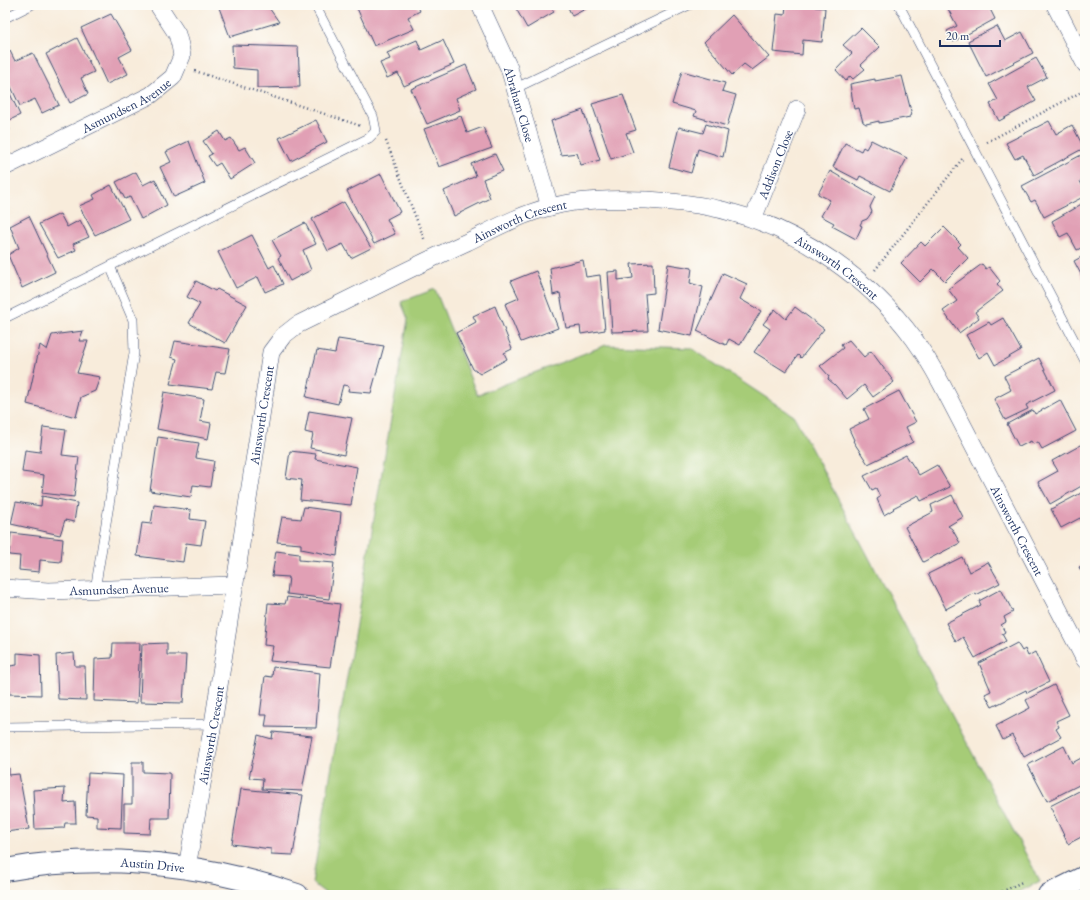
<svg xmlns="http://www.w3.org/2000/svg" width="1090" height="900" viewBox="0 0 1090 900" font-family="'EB Garamond',serif">
<rect width="100%" height="100%" fill="#fdfcf7"/>
<filter id="ink" filterUnits="userSpaceOnUse"><feTurbulence type="fractalNoise" baseFrequency=".025" numOctaves="2"/><feDisplacementMap in="SourceGraphic" scale="8" xChannelSelector="R" yChannelSelector="G"/><feConvolveMatrix kernelMatrix="1 2 1 2 8 2 1 2 1" color-interpolation-filters="sRGB"/></filter>
<filter id="wash" filterUnits="userSpaceOnUse"><feTurbulence type="fractalNoise" baseFrequency=".012" numOctaves="4" result="noise"/><feDisplacementMap in="SourceGraphic" scale="16" xChannelSelector="R" yChannelSelector="G"/><feGaussianBlur stdDeviation="0.9" result="paint"/><feColorMatrix in="noise" values="0 0 0 0 0 0 0 0 0 0 0 0 0 0 0 0 0 1.4 0 .05"/><feComposite in="paint" operator="in"/></filter>
<g filter="url(#wash)">
<rect width="100%" height="100%" fill="#f8ecdb"/>
<path fill="#a6cc77" stroke="#607e6a" d="M435,289L477,395L606,345L691,348L794,416L1040,881L1013,895H328L312,883L408,319L401,302Z"/>
<g id="blocks">
<path fill="#e1a0b5" d="M218,5H267L279,22L230,37Z
M360,5H417L420,11L408,17L414,29L374,46L356,6Z
M514,5H550L554,12L527,28Z
M567,5H593L572,16Z
M786,5H815V7L825,8L822,42L803,40L802,55L773,52L777,14L785,15Z
M946,5H992L989,7L995,19L953,42L947,31L957,26Z
M111,14L132,50L119,57L128,74L107,84L81,28Z
M732,15L769,57L752,70L744,64L732,75L704,42Z
M997,26L1005,41L1022,32L1033,53L986,77L968,41Z
M861,28L880,47L861,65L865,69L853,79L850,76L846,81L836,70L852,53L843,45Z
M77,38L94,72L81,78L88,94L70,103L46,54Z
M417,40L421,50L443,40L454,64L404,86L398,73L387,78L380,63L390,59L387,53Z
M232,45L298,47L300,87L257,88V70L233,68Z
M10,51L15,61L33,53L59,105L42,113L35,99L20,106L5,74V54Z
M1036,58L1047,77L1028,87L1036,101L999,121L990,104L998,100L989,84Z
M466,65L476,89L456,98L460,110L427,124L411,89Z
M682,71L725,83L722,91L736,95L727,126L694,116L696,111L672,104Z
M902,76L912,115H910V117L879,123V121L866,124L863,122L859,108L854,109L850,84L875,79V81Z
M5,83L20,115L6,122L10,130L5,133Z
M623,95L636,130L626,133L633,152L611,159L592,104Z
M583,110L600,160L581,165L577,153L561,155L551,121Z
M461,116L467,133L483,127L492,148L439,167L424,129Z
M316,120L327,142L291,161L279,138Z
M1049,121L1056,134L1072,125L1084,148L1034,175L1023,155L1015,159L1006,143Z
M706,124L728,131L723,157L698,149L691,173L669,167L679,127L703,133Z
M219,131L225,141L231,138L239,150L245,147L255,163L230,179L220,163L215,166L208,156L212,154L203,141Z
M871,140L907,158L890,191L860,176L858,180L833,167L845,143L861,151L863,147L866,149Z
M189,141L205,183L174,197L160,167L171,162L166,152Z
M1085,153V178L1080,181L1085,191V196L1044,217L1035,200L1031,202L1022,186Z
M495,154L503,171L483,179L490,198L454,216L444,191L476,176L471,164Z
M830,171L875,197L870,207L872,212L867,219L862,221L860,225L862,226L856,239L832,226L834,223L821,216L830,200L818,194Z
M136,172L143,185L155,179L167,205L141,219L130,197L125,199L116,182Z
M381,174L400,212L387,219L395,234L374,244L347,191Z
M111,185L129,219L95,235L79,206L95,199L93,195Z
M344,202L371,248L351,258L343,244L328,251L312,219Z
M1085,202V246L1077,250L1068,233L1060,237L1052,221Z
M60,214L67,227L80,220L89,237L73,244L76,250L58,258L39,224Z
M29,216L55,272L22,288L8,255L19,248L10,226Z
M305,223L316,244L303,250L311,270L290,281L278,258L281,256L272,240Z
M944,227L961,244L958,247L968,258L945,281L933,269L920,282L901,263L921,242L925,246Z
M252,235L269,268L274,265L283,284L265,292L258,277L236,288L218,252Z
M1085,255V282L1074,261Z
M583,260L586,277L600,275L605,330L581,334L580,326L566,328L560,293L553,295L550,268Z
M653,263L654,293L645,294L648,331L612,332L608,272L618,271V280L633,278L631,264Z
M668,264L692,268L690,283L703,287L692,336L658,329Z
M982,264L986,269L989,267L1000,281L997,284L1003,291L975,312L979,318L959,333L943,311L957,301L948,289Z
M536,271L558,328L521,342L505,304L519,298L511,281Z
M723,273L747,284L740,299L761,311L740,345L729,339L726,345L697,331Z
M196,281L215,291L217,289L247,305L225,343L189,323L200,304L187,297Z
M495,306L512,349L504,353L507,359L480,374L473,369L456,333L476,322L473,316Z
M795,307L824,329L801,358L798,355L786,372L754,352L770,329L763,324L775,309L786,319Z
M1003,318L1021,350L995,365L988,352L979,358L966,335L989,322L991,325Z
M83,331L79,341H88L77,373L100,377L95,391L81,397L76,417L27,404L40,345L47,350L52,335Z
M338,339L384,346L371,393L348,391L349,386L343,385L338,404L306,397L317,350L335,353Z
M849,340L864,357L871,351L894,382L873,397L864,385L847,399L835,385L828,379L829,376L820,366L843,348L841,345Z
M175,341L230,349L225,373L216,372L212,389L170,384L177,359L171,357Z
M1039,358L1055,390L1026,405L1028,409L1005,420L994,399L1011,390L1004,376Z
M899,391L916,422L906,427L913,442L868,464L853,441L854,440L849,429L869,419L864,409Z
M164,392L204,399L200,421L211,423L208,439L157,429Z
M1060,400L1076,431L1042,449L1038,442L1033,444L1031,441L1019,447L1007,424L1033,410L1035,414Z
M309,411L352,418L344,455L310,448L313,434L305,432Z
M43,427L66,430L62,455L79,457L74,497L42,493L44,475L22,472L25,450L40,452Z
M158,437L199,443L196,458L214,461L210,487L193,485L191,497L150,491Z
M1083,444L1085,447V484L1050,504L1038,482L1058,471L1052,461Z
M290,451L316,454L315,459L357,467L351,505L300,500L302,480L286,478Z
M906,455L919,475L937,465L950,487L921,501L918,495L893,508L894,509L884,515L877,499L880,497L876,488L872,490L864,476Z
M1085,491V527L1080,518L1061,528L1051,509Z
M952,495L963,517L948,526L952,529L960,543L923,562L905,527L933,512L931,505Z
M42,496L77,503L74,522L65,520L60,535L11,524L16,502L41,506Z
M154,505L191,510L190,519L205,521L201,545L186,543L183,562L137,556L142,523L151,524Z
M304,507L341,512L337,556L301,549V544L277,542L282,517L301,519Z
M11,533L63,539L61,562L40,560L39,572L19,570L20,556L9,555Z
M276,551L299,554V560L334,563L329,599L287,594L289,577L272,576Z
M962,557L969,572L988,562L1000,583L976,595L975,593L946,609L928,574Z
M1085,564V578L1079,567Z
M1001,589L1013,612L1004,617L1006,622L1001,625L1005,632L1002,634L1006,641L975,658L963,637L956,642L946,623L981,605L979,601Z
M287,597L340,604L330,667L270,661L273,646L264,645L268,603L285,604Z
M113,643H140L137,703L94,701L95,659L112,658Z
M167,643V655H186L183,703L140,702L142,644Z
M1017,643L1022,651L1025,649L1028,656L1035,652L1049,682L1027,693L1026,690L992,707L985,694L991,691L979,663Z
M17,653L40,655L41,695L9,694L10,666L17,665Z
M74,653L75,666H85L86,700L58,699L56,655Z
M273,667L320,673L316,728L265,727L267,715H260L265,676L272,677Z
M1054,685L1069,715L1056,721L1059,727L1056,729L1061,737L1024,757L1012,735L1003,740L996,726L1030,708L1026,700Z
M273,732L312,736L302,791L262,789L263,779L249,778L258,735L272,739Z
M1064,746L1072,763L1085,756V782L1047,801L1028,765Z
M132,762H143V772L170,773L169,818H151L150,834L124,833V804H132Z
M9,768V775L19,774L29,829L5,832V769Z
M88,773L123,775L121,828L97,827V816L86,815Z
M65,788L64,803L75,802L76,823H65L64,828L35,829L33,790Z
M1085,788V835L1068,844L1050,806Z
M241,789L303,795L293,855L271,854V849L232,844Z"/>
</g>
</g>
<g filter="url(#ink)">
<use href="#blocks" fill-opacity="0" stroke="#3c4b71" stroke-width="1"/>
<g fill="none" stroke-linecap="round" stroke-linejoin="round">
<g stroke="#3c4b71" stroke-width="10">
<path id="service" d="M899,5L1085,361
M5,18L31,5
M516,88L689,5
M5,318L369,138L376,131L373,116L315,5
M95,590L134,353L133,320L110,266
M5,727L213,724"/>
</g>
<g stroke="#3c4b71" stroke-width="18">
<g id="minor">
<path id="s1" d="M480,5L509,68L550,207"/>
<path d="M1055,5L1085,64"/>
<path id="s2" d="M5,167L151,95L173,77L182,56L180,45L177,34L158,5"/>
<path id="s3" d="M753,219L797,109"/>
<path id="s4" d="M5,588L48,591L234,585"/>
<path id="s5" d="M187,867L213,724L271,352L283,336L297,325C354,297 410,268 467,242C494,229 521,214 550,207C580,199 614,199 646,200C674,202 703,204 730,212C800,230 871,280 914,339C924,353 933,368 941,383L1085,660"/>
</g>
</g>
<g stroke="#3c4b71" stroke-width="24">
<g id="tertiary">
<path id="s6" d="M5,870C104,852 202,863 297,895"/>
<path d="M1049,895L1085,877"/>
</g>
</g>
<path stroke="#3c4b71" stroke-width="2.5" stroke-dasharray="1 3" stroke-linecap="butt" d="M195,71L361,126
M386,141L425,241
M987,142L1085,90
M875,270L963,158
M995,895L1022,882"/>
<use href="#service" stroke="#fff" stroke-width="9"/>
<use href="#minor" stroke="#fff" stroke-width="17"/>
<use href="#tertiary" stroke="#fff" stroke-width="22"/>
</g>
</g>
<g text-anchor="middle" stroke-width="3" stroke-linejoin="round" paint-order="stroke">
<g font-size="13" fill="#1b2f5e" stroke="#fdfcf7">
<text dy="5" stroke="none"><textPath href="#s2" startOffset="136">Asmundsen Avenue</textPath></text>
<text dy="5" stroke="none"><textPath href="#s1" startOffset="107">Abraham Close</textPath></text>
<text dy="5" stroke="none"><textPath href="#s3" startOffset="59">Addison Close</textPath></text>
<text dy="5" stroke="none"><textPath href="#s5" startOffset="806">Ainsworth Crescent</textPath></text>
<text dy="5" stroke="none"><textPath href="#s5" startOffset="1142">Ainsworth Crescent</textPath></text>
<text dy="5" stroke="none"><textPath href="#s5" startOffset="458">Ainsworth Crescent</textPath></text>
<text dy="5" stroke="none"><textPath href="#s5" startOffset="1466">Ainsworth Crescent</textPath></text>
<text dy="5" stroke="none"><textPath href="#s4" startOffset="114">Asmundsen Avenue</textPath></text>
<text dy="5" stroke="none"><textPath href="#s5" startOffset="134">Ainsworth Crescent</textPath></text>
<text dy="5" stroke="none"><textPath href="#s6" startOffset="148">Austin Drive</textPath></text>
</g>
</g>
<rect width="1090" height="900" fill="none" stroke="#fdfcf7" stroke-width="20"/>
<path d="M940 40v6h60v-6" fill="none" stroke="#1b2f5e" stroke-width="2"/>
<text x="946" y="40" font-size="12" fill="#1b2f5e" stroke="#fdfcf7" stroke-width="3" paint-order="stroke">20 m</text>
</svg>
